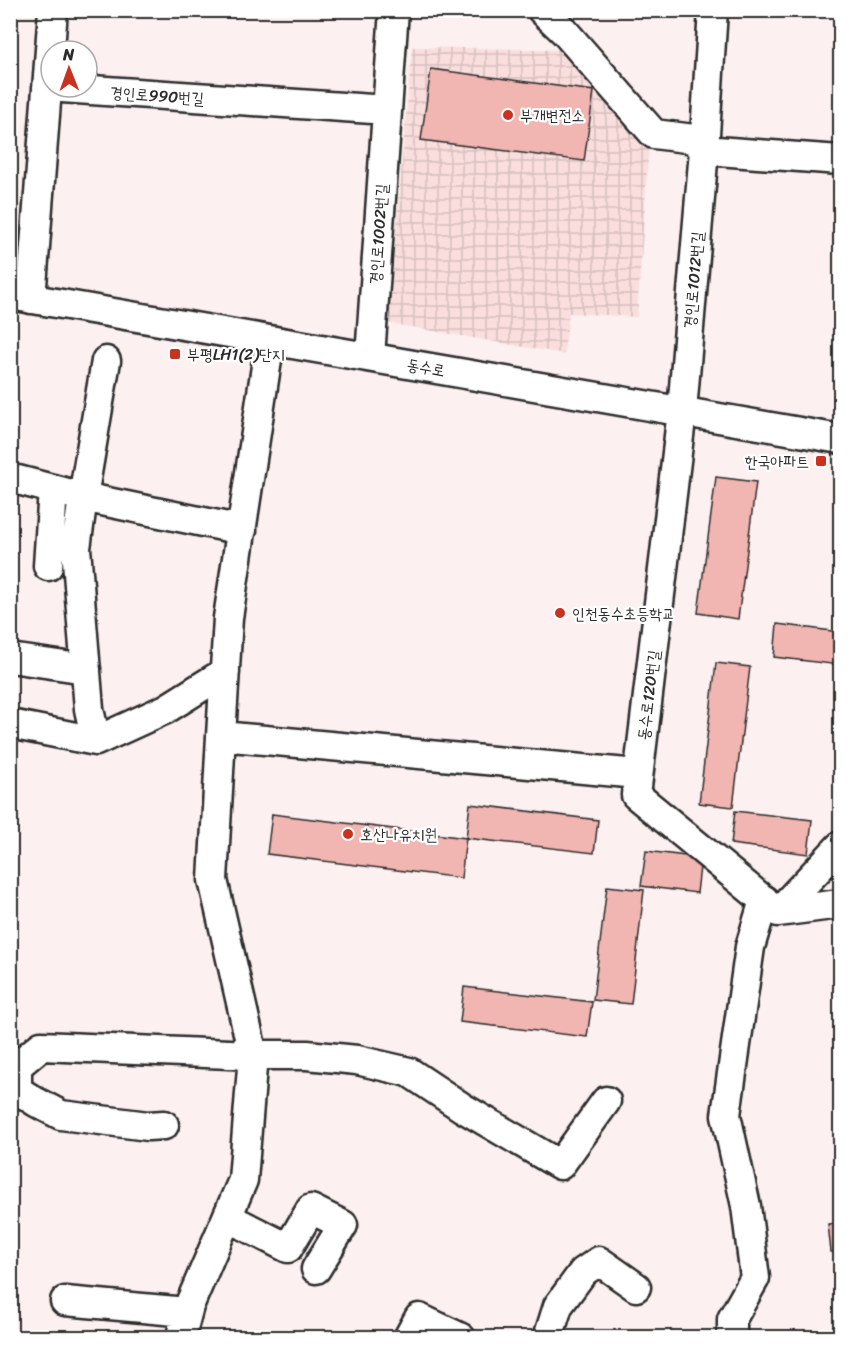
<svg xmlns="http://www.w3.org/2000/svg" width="851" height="1348" viewBox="0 0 851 1348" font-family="Sriracha,'Poor Story',sans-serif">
<defs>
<pattern id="industrial-grid" width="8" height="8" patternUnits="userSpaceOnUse" patternTransform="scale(1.5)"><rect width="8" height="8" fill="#f9dedd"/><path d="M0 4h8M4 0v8" fill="none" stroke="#d6bfbe"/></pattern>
</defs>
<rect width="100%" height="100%" fill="#fcf0f0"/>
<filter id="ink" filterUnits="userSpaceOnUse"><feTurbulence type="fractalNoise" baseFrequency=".0167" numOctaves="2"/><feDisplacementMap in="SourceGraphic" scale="12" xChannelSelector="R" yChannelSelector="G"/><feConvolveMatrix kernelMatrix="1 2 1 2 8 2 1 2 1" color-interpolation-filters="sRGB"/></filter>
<g filter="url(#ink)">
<path fill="url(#industrial-grid)" d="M412,47L563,50L649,145L637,317L569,313L564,354L388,323Z"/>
<path fill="#f1b5b2" stroke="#2b2b2b" stroke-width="1.5" d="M431,69L594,91L584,161L421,140Z
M716,477L756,482L738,619L698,613Z
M777,624L840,632V665L774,657Z
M716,663L750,667L733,807L699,803Z
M470,804L598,820L594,853L466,838Z
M735,811L812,820L808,854L731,844Z
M272,814L466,838L461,878L267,854Z
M646,851L701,858L697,893L641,886Z
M607,886L644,890L631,1004L593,1000Z
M464,987L592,1002L587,1037L460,1022Z
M840,1223V1251L831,1252L828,1224Z"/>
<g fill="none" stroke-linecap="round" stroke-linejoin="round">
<g stroke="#2b2b2b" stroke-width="33">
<path id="minor" d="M542,10L564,31L654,134L694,139L704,150L840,160
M713,10L704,150L682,411L636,795L778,912
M47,87L387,110
M10,295L840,439
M31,299L53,10
M270,340L228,618L221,736L638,774
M370,357L394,10
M106,361L83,497L242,530
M18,480L83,497L76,548L89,709L96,741L166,709L225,672
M48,566L53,489
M10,658L86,669
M10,724L96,741
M840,846L778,912L840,904
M164,1125L148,1126L61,1115L36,1102L17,1090V1066L41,1046L253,1055H307L357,1060L409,1072L463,1108L560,1165L606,1101
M227,1217L288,1248L311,1209L343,1225L316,1269
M65,1301L187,1312
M184,1338L182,1332L189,1306L243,1180L253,1055L213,880L221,736
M408,1338L419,1318L461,1338
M548,1338L558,1306L583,1272L599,1261L636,1287
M732,1338V1319L755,1278L746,1206L726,1115L750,947L764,900"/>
</g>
<use href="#minor" stroke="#fff" stroke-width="28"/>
</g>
</g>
<g fill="#c8321e" stroke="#fff" stroke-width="2">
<circle cx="508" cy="115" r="6"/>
<rect x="169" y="348" width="12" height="12" rx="3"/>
<rect x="815" y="455" width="12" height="12" rx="3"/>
<circle cx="560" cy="613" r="6"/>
<circle cx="348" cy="834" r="6"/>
</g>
<g text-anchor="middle" stroke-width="4.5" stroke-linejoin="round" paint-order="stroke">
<g font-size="16" fill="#2b2b2b" stroke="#fff">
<text transform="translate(157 95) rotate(4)" y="6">경인로990번길</text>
<text transform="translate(378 234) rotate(-86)" y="6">경인로1002번길</text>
<text transform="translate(693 280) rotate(-85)" y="6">경인로1012번길</text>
<text transform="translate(426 367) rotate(10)" y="6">동수로</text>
<text transform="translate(648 695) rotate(-83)" y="6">동수로120번길</text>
</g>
<g font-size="16" fill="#2b2b2b" stroke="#fff" text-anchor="start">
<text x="520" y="121">부개변전소</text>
<text x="187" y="360">부평LH1(2)단지</text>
<text x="809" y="467" text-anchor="end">한국아파트</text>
<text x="572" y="619">인천동수초등학교</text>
<text x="360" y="840">호산나유치원</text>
</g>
</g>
<rect width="851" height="1348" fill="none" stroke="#fff" stroke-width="36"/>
<rect x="18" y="18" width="815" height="1312" fill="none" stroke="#2b2b2b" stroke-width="2" filter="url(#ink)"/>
<g transform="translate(69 69) rotate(359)"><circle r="28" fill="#ffffff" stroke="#aaaaaa" stroke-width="1.5"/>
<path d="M0-4.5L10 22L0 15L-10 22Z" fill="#c8321e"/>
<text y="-9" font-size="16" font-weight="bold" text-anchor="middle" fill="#2b2b2b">N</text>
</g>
</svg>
